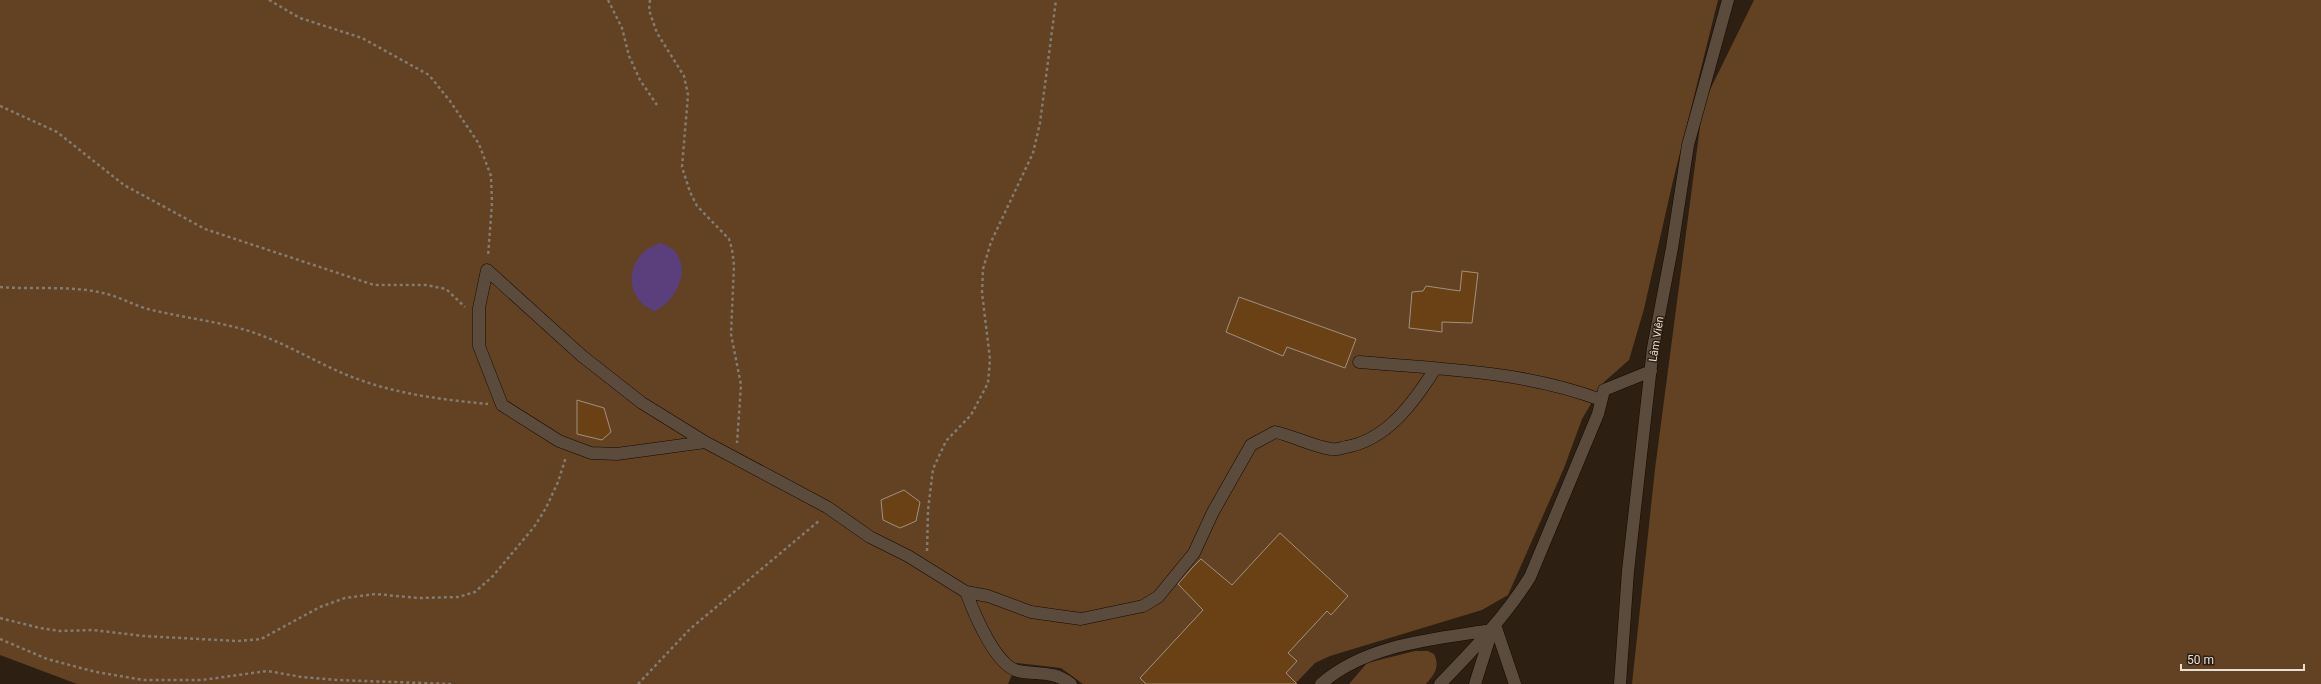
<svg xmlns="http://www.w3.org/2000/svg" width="2321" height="684" viewBox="0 0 2321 684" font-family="Roboto,sans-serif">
<rect width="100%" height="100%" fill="#2d1f12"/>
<path fill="#624223" d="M0,0H1718L1672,185L1644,309L1629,360L1604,382L1582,419L1564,468L1508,595L1482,610L1330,656L1315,663L1295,684H1083L1061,668L1017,663L1008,684H77L0,655Z
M1754,0H2321V684H1632L1655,469L1703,104Z
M1415,651H1428L1434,654C1440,667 1435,674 1426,684H1349L1367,663Z"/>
<path fill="#5b3f7c" d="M660,243C697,253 681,300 654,311C621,297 626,253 660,243Z"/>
<path fill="#6a4115" stroke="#a19080" d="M1462,271L1478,273L1472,323L1442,322V332L1409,328L1412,292L1423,291L1426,286L1460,291Z
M1239,297L1356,339L1345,368L1287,347L1283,356L1226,332Z
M577,400L604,408L611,432L602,440L577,434Z
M904,490L920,502L916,521L900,528L883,520L881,500Z
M1280,533L1348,596L1331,615L1327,611L1288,653L1297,661L1286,673L1297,684H1146L1140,678L1203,610L1178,584L1192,568L1201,559L1232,585Z"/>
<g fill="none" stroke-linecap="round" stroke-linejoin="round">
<g stroke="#150901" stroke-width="13">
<path id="minor" d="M1359,362C1440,369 1525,371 1601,400
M705,442L617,454L591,453L559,441L502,405L479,346V308L487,270L582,356L642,403L705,442L827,507L870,537L908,556L966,592L988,596L1031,612L1081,619L1143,606L1158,597L1194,553L1213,512L1251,445L1275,432C1294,436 1311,446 1331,449C1336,450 1341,448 1346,447C1387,440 1414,402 1435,369
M966,592C974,613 995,665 1018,671C1038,675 1052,670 1071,684
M1495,625L1515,684
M1321,684C1366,644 1435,639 1492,630L1475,684
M1440,684C1473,650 1505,617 1530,577L1598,414L1604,390L1651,371
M1620,684L1628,571L1653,348L1672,248L1688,145L1728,0"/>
</g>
<path stroke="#857a6f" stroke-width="2.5" stroke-dasharray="3 3" stroke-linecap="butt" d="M269,0L300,18L362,38L429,75L450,101L479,144L491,176L492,203L488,257
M608,0L622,28L629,56L640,80L657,105
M650,0L649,10L657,33L684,76L688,95L682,167L690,192L697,206L729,239L732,249L734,265L731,334L741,385L737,443
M0,106L57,132L124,185L205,229L374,285H426L446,289L465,307
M0,287C34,290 69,285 103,293C118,296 133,305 148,309C183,318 218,321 252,332C291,345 324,368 363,381C403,395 446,400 488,404
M927,551L928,510L933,469L946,441L971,415L988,383L990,359L982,293L983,269L991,242L1033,153L1040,123L1056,0
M0,618L40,628L60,631L93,630L143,636L237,641L261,639L320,607L345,598L375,594L418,598L458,597L475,592L493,576L534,527L546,508L558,482L566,457
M0,639L47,659L96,672L144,680H202L267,671L302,677L337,680L451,684
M638,684L690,629L820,520"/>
<use href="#minor" stroke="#5a4b3d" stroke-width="12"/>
</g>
<g text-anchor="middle" stroke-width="3" stroke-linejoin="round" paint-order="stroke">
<g font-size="11" fill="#e7ded5" stroke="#2d1f12">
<text transform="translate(1656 339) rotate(-81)" y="4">Lâm Viên</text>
</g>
</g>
<path d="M2181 664v6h123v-6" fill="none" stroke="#e7ded5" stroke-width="2"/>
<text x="2187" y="664" font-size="12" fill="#e7ded5" stroke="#2d1f12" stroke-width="3" paint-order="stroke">50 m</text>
</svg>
